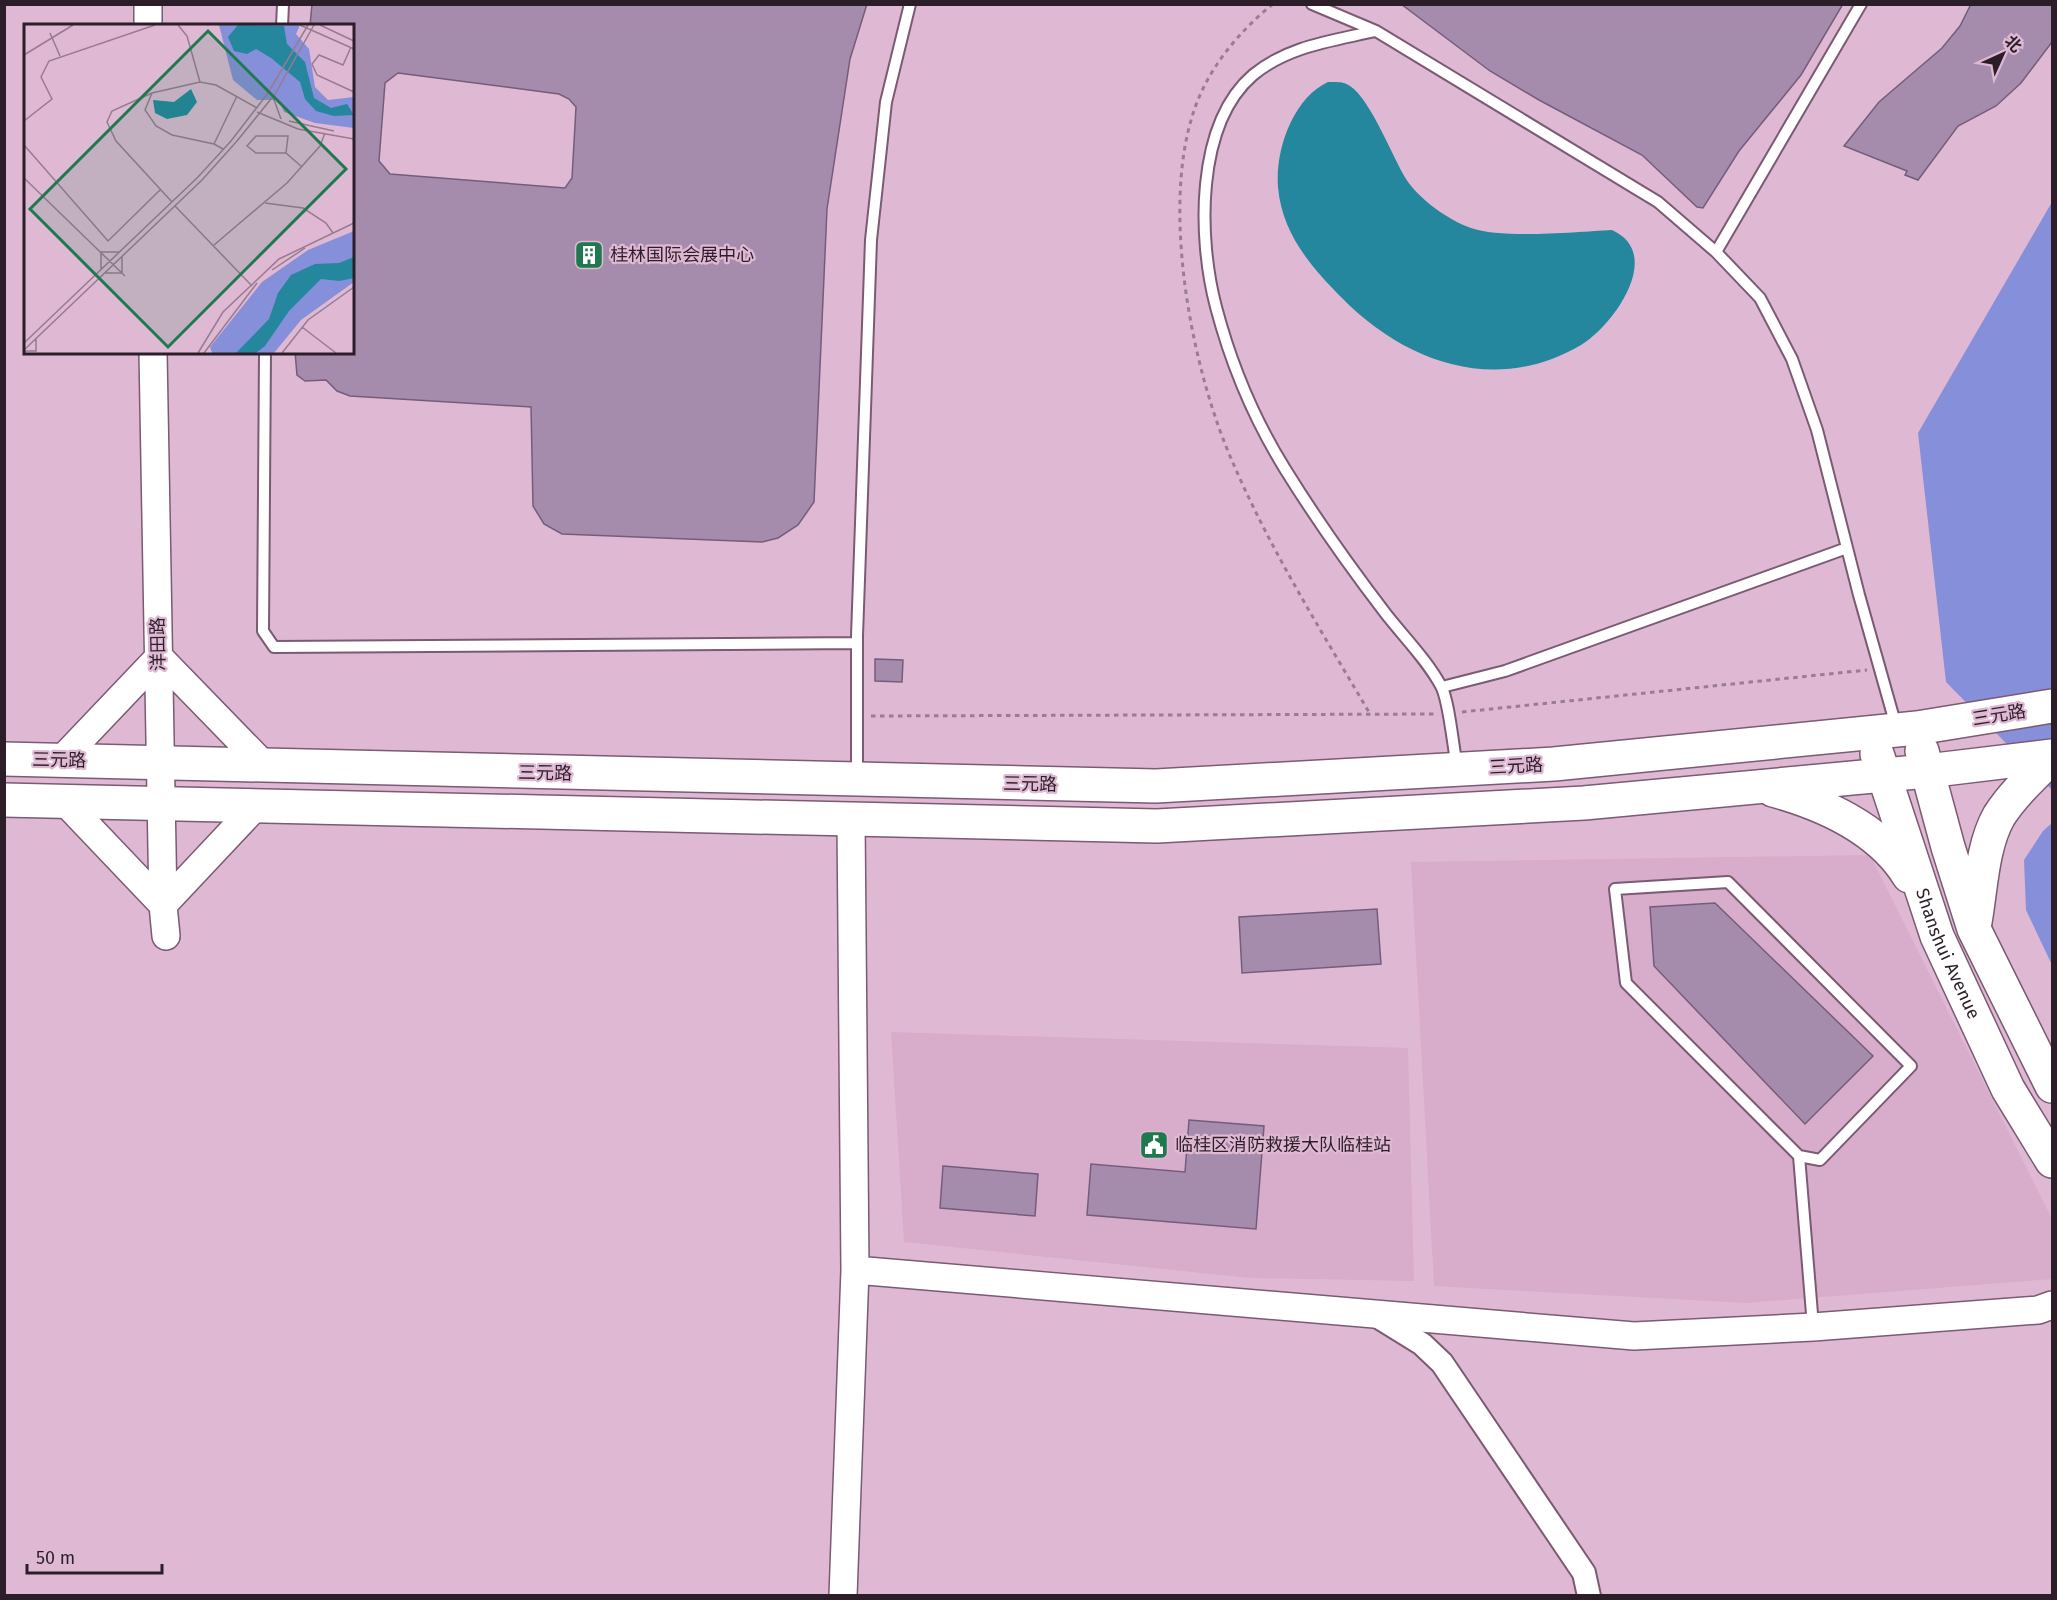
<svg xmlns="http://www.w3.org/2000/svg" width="2057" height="1600" viewBox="0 0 2057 1600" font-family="'Fira Sans','Noto Sans SC',sans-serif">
<rect width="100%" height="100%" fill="#dfb9d3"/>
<path fill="#d8accb" d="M1870,855L2052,1219V1279L1746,1303L1434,1286L1411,862Z
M891,1032L1408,1048L1414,1281L1250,1278L904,1242Z"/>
<path fill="#868fda" d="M2052,202V790L1946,682L1918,433Z
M2052,823V965L2026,910L2024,860L2043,831Z"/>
<path fill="#24879d" d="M1328,82C1335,82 1344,81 1350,86C1371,100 1392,156 1406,179C1419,199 1448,220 1471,228C1501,239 1577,232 1612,230C1665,254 1613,326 1581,345C1496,395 1406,363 1342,298C1310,266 1282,233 1278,187C1275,150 1293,98 1328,82Z"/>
<path fill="#a58cad" stroke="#745d7c" stroke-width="1.5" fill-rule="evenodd" d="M312,4H867L850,59L827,209L814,502L798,525L778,538L762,542L562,534L544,524L533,506L531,407L350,396L337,391L326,380L305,381L297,375L295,352H352V26H310ZM398,73L559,94L569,99L576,107L572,178L565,188L390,174L379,161L385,83Z
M1401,4H1843L1801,75L1739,151L1703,208L1697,207L1642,155L1539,100L1490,71Z
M1971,4H2052V42L2021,83L1996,106L1958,126L1918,180L1905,175L1907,171L1844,146L1879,102L1942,48L1960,26Z
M875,659L903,660L902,682L875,681Z
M1715,903L1873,1056L1805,1124L1654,966L1650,907Z
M1377,909L1381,964L1242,973L1239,917Z
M1189,1120L1264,1126L1256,1229L1087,1215L1091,1164L1185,1172Z
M943,1166L1038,1174L1035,1216L940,1208Z"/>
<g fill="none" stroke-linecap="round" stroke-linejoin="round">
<g stroke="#7b5a72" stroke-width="14">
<path id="service" d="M1312,4L1376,31L1658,202L1716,252L1760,298L1792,359L1817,430L1859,595L1896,726
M282,26L283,4
M1375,31C1332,41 1288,46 1253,75C1195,125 1198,239 1216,307C1231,364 1254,419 1285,469C1316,519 1350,567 1386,614C1404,637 1427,660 1441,686C1449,700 1453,747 1457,766
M1716,252L1861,4
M265,352L263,631L274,647L857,643
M1442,687L1505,671L1847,548
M857,777V636L871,240L886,102L910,4
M1799,1156L1626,983L1615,889L1728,882L1911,1066L1820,1160L1799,1156L1813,1326"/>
</g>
<g stroke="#7b5a72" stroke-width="26">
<path id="minor" d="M1375,1315L1422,1344L1442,1363L1584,1573L1589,1596"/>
</g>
<g stroke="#7b5a72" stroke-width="30">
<path id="tertiary" d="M148,4V26
M153,352L163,905L166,936
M61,760L159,657L264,765
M64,801L163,905L257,805
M855,1270L1634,1336L1813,1327L2038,1310L2052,1305
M843,1596L855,1270L851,820"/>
</g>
<g stroke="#7b5a72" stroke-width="36">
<g id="primary">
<path d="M1922,751L1948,847L1974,929L2052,1086"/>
<path id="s1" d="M1877,754L1937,936L2008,1089L2052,1161"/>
<path d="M4,759L1156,786L1554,764L1917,728L2052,706"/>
<path d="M1773,790C1824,804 1880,829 1909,876"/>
<path d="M4,800L1157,826L1584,803L1927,771L2052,756"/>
<path d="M1975,922C1981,888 1982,846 1999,816C2013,794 2034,775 2052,757"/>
</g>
</g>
<path stroke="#9a7d91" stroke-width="3" stroke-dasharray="4.5 4.5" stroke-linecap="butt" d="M1273,4C1237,33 1205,72 1192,117C1162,214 1192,371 1233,463C1271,551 1322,632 1370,714
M1462,712L1867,670
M871,716L1434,714"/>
<use href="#service" stroke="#fff" stroke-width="10"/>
<use href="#minor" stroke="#fff" stroke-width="22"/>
<use href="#tertiary" stroke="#fff" stroke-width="27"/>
<use href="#primary" stroke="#fff" stroke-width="33"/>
</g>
<defs>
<g id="building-square" transform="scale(1.5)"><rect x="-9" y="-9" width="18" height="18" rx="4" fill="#1f794e" stroke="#dfb9d3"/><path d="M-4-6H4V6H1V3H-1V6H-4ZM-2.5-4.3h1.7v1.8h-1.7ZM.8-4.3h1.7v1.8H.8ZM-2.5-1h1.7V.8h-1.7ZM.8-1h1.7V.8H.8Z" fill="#fff"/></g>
<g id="civic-square" transform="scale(1.5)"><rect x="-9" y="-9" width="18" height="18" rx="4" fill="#1f794e" stroke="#dfb9d3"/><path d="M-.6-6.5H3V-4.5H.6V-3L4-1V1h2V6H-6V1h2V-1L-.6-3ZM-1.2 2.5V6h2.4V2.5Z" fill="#fff"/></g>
</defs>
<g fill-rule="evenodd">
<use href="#building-square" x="589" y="255"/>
<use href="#civic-square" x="1154" y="1145"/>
</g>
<g text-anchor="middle" stroke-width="4.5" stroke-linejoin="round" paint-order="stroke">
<g font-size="18" fill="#2c1e28" stroke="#dfb9d3" text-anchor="start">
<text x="610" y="261">桂林国际会展中心</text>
<text x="1175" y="1151">临桂区消防救援大队临桂站</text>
</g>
<g font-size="18" fill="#2c1e28" stroke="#dfb9d3">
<text transform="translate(158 644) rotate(-91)" y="6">洋田路</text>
<text transform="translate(1999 715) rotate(-9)" y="6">三元路</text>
<text transform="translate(59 760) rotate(1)" y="6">三元路</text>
<text transform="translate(1516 766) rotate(-3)" y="6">三元路</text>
<text transform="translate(545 773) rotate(1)" y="6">三元路</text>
<text transform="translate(1030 784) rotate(1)" y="6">三元路</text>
<text dy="6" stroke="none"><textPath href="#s1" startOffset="212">Shanshui Avenue</textPath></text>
</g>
</g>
<g transform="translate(24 24)">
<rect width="330" height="330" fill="#dfb9d3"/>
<path d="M195,1H276L272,10L285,25L291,63L304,76L330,73V104L291,99L260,88L255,76H233L209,56ZM330,207V258L277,296L250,329H188L186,323L238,258L284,226Z" fill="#868fda"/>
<path d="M214,1L260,2L263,20L281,38L290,74L307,84L323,80L330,91L310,92L292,87L281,75L276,58L247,34L232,25L223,30L210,27L204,13ZM167,65L173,78L163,91L143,95L131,89L129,76L150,78ZM330,233V254L315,257L297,255L265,287L241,322L232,329H212L245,295L254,269L267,251L291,240L315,239Z" fill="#24879d"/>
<path fill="none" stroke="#977b8f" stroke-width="1.5" d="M154,1L163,12L176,58M276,1L330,25M296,1L330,17M26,9L36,32M327,23L319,41L295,31L288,40L293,51L330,68M0,31L49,1M128,69L121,86L132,102L148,111L190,120L199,125M249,73L257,95M233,88L274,105L330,115M0,97L28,75L17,53L25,37L131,1M265,97L310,107M190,120L213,72M0,121L84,217L136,166M262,129H232L223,122L232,112H264L262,129L278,143M0,154L101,252M148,178L92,117L83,98L88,87L128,69L176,58L192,61L233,84M241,179L279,184L302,199L309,209M151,182L228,262M190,221L263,159L296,122L301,109M77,245V228H95M248,246L281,224M81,249H98V233M278,303L312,329M0,319L174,153L207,117L244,69L284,1M0,326L178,156L213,117L251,70L290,1M0,327H12V315M174,329L199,288L255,235L330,199M180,329L233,259M258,329L284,296L330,263"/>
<path fill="#1f794e" fill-opacity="0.15" stroke="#1f794e" stroke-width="3" d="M184,7L322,145L144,323L6,185Z"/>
<rect width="330" height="330" fill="none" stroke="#2c1e28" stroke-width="3"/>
</g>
<rect width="2057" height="1600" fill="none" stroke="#2c1e28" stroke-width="12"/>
<g transform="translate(2003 54) rotate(45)" stroke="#dfb9d3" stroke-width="4.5" paint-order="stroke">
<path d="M0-4.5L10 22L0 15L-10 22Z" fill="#2c1e28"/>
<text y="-9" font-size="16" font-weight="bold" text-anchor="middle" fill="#2c1e28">北</text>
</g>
<path d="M27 1564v9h135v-9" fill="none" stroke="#2c1e28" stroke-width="3"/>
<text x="36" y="1564" font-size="18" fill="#2c1e28" stroke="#dfb9d3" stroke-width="4.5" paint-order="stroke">50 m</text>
</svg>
